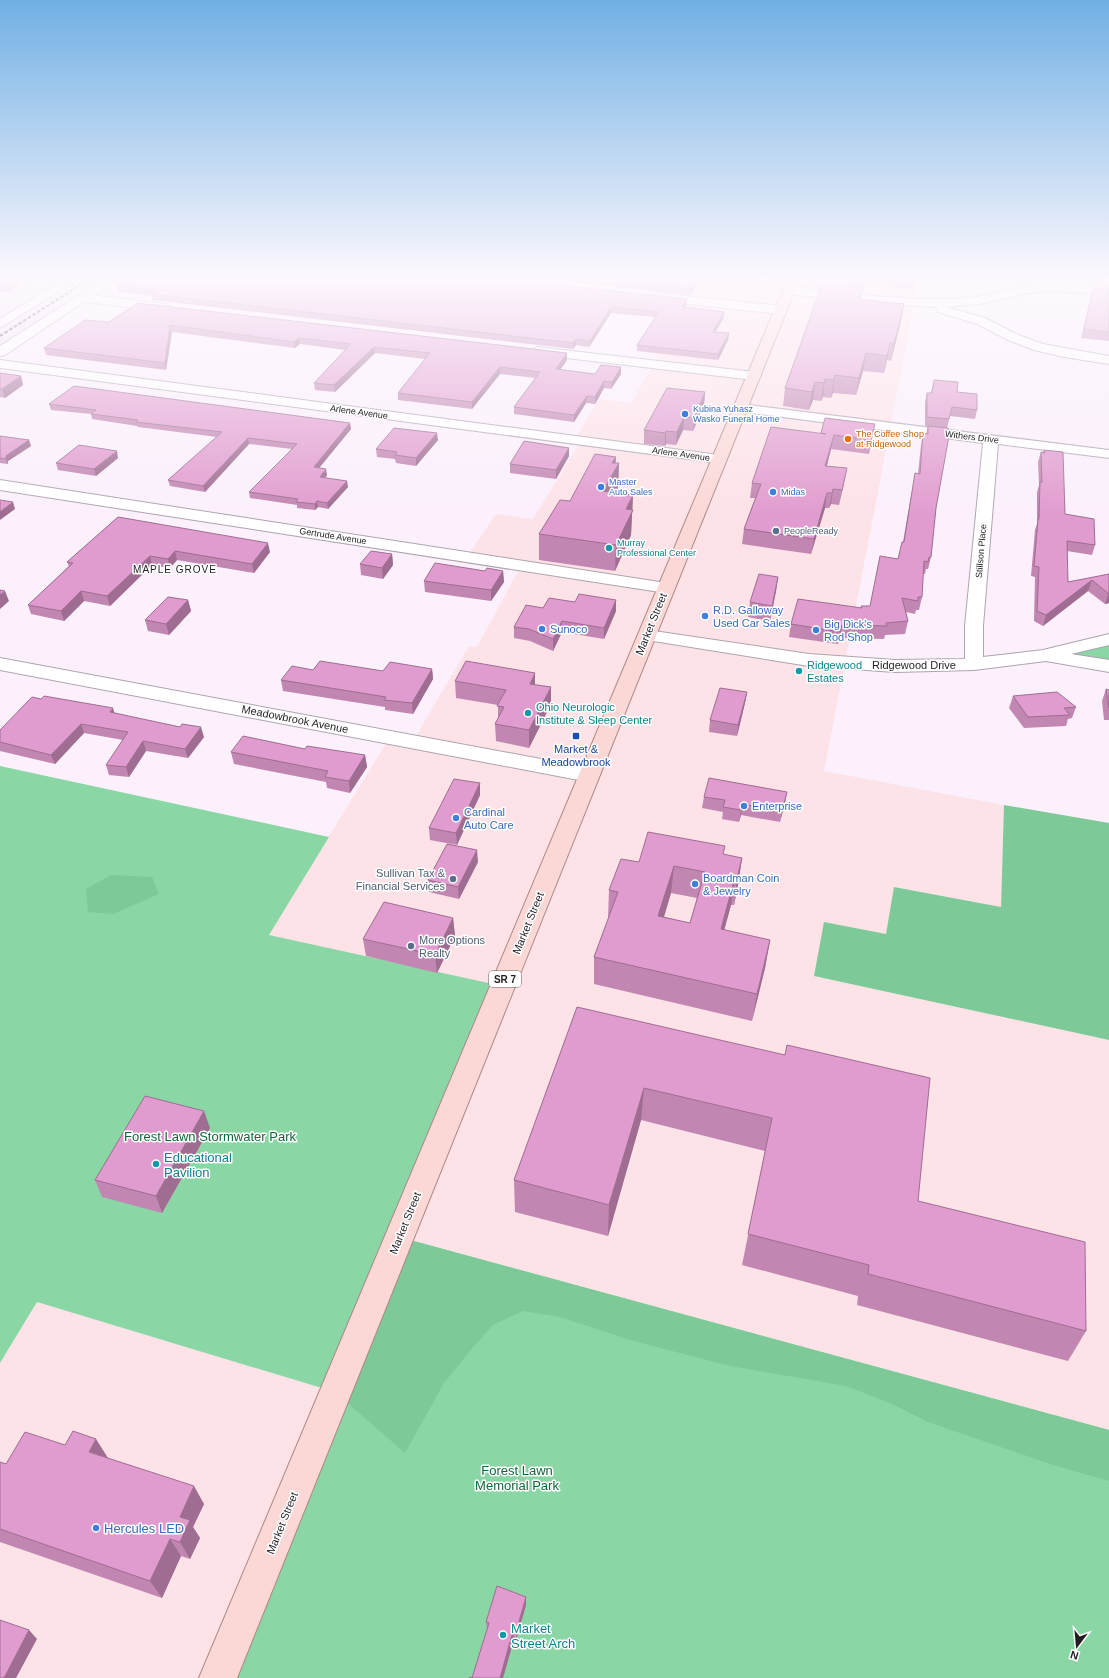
<svg xmlns="http://www.w3.org/2000/svg" width="1109" height="1678" viewBox="0 0 1109 1678" font-family="Helvetica,sans-serif">
<rect width="100%" height="100%" fill="#fbf0fc"/>
<path fill="#fde2e7" d="M701,280H919L824,771L1004,805L1001,907L895,887L886,934L814,976L1109,1040V1430L399,1237L268,935L390,737L413,741L469,646L477,647L521,566L467,557L496,514L533,519L581,441L574,440L599,399L631,403Z
M37,1302L335,1392L218,1678H0V1363Z"/>
<path fill="#f3e3f4" d="M0,280H111L0,352Z"/>
<path fill="#8bd6a5" d="M1109,639V666L1044,656Z
M0,766L329,837L269,935L502,986L399,1237L1109,1430V1678H217L335,1392L37,1302L0,1363Z"/>
<path fill="#7dc998" d="M1004,805L1109,823V1040L814,976L824,922L886,934L894,887L1001,907Z
M111,875L152,877L159,894L113,914L88,912L86,889Z
M399,1237L1109,1430V1481L1053,1465L928,1422L890,1403L846,1386L730,1366L630,1340L560,1317L523,1311L493,1325L474,1346L444,1383L405,1453L335,1392Z"/>
<g fill="none" stroke-linecap="round" stroke-linejoin="round">
<g stroke="#aea4af" stroke-width="2">
<path id="street" d="M63,280H77L0,328V319Z
M1045,284L1109,286V294L1045,291L1024,294L980,304L947,307L985,318L1016,334L1043,344L1109,356V364L1064,357L1034,350L1008,340L977,324L938,312L936,309L938,307L877,304L789,294L783,290L789,286C847,293 906,302 965,298C992,297 1018,286 1045,284Z
M656,293L781,306L787,310L781,314L652,300L650,297L652,294Z
M84,294L165,304L171,308L165,312L80,301L78,298Z
M537,347L754,372L759,373L761,376L759,379L754,380L532,354L531,351Z
M0,360L719,455L724,456L726,459L724,462L719,463L0,368Z
M741,404L1109,450V458L998,444L983,626V657L1043,650L1109,634V645L1071,654L1109,660V672L1046,661L974,670L895,672L809,666L641,639L638,635L641,631L647,630L809,654L895,660L965,659V626L983,443L736,411L734,408L736,405Z
M0,480L666,583L672,584L675,588L672,592L666,593L0,490Z"/>
</g>
<g stroke="#aea4af" stroke-width="2">
<path id="secondary" d="M103,280H117L5,355L0,356V346Z
M0,658L589,768L596,770L599,775L596,780L589,782L0,670Z"/>
</g>
<g stroke="#ad8684" stroke-width="2">
<path id="primary" d="M787,280H799L237,1678H199Z"/>
</g>
<use href="#street" fill="#fff" fill-rule="evenodd"/>
<use href="#secondary" fill="#fff" fill-rule="evenodd"/>
<use href="#primary" fill="#fbd8d6" fill-rule="evenodd"/>
<path stroke="#423d42" stroke-width="2" stroke-dasharray="3.5 2" stroke-linecap="butt" d="M0,336L88,280"/>
</g>
<path fill="#c286b2" fill-rule="evenodd" d="M0,280H28L8,292L0,291Z
M550,280H698V282L691,295Z
M845,280H914L913,289L866,284L863,293H862L861,300L904,304L901,321L891,361L887,360L884,373L863,371L856,395L833,393L831,398L823,397L821,401L813,400L809,410L783,406L785,388L844,286Z
M117,286L686,305L685,308L724,312L723,319L715,332L729,333L728,340L718,360L637,351V345L655,317L611,313L589,347L576,345L573,349L152,300V296L119,292Z
M1109,287V341L1081,338L1093,289Z
M138,303L567,353V360L560,370L595,374H621L611,389L604,388L595,404L586,403L574,422L514,414V407L536,378L500,374L472,409L398,400V393L425,359L375,353L335,392L315,390L314,383L345,350L300,344L295,348L172,332L166,370L46,355L44,348L109,322Z
M0,373L21,376L23,385L5,398L0,397Z
M934,380L957,392L977,410L975,419L950,416L947,428L936,508L931,557L928,569H926L925,574H923L922,597L919,610H916L915,614L906,612L908,621L905,634L885,635L884,639L839,638L838,644L789,637L791,624L861,608V606H870L898,559L903,542L915,473H918L921,445L923,433L926,434L928,426H925V402L927,393H931Z
M705,392L704,405L693,431L683,430L676,445L666,444L665,446L644,444V430Z
M49,404L350,423L351,429L319,468L327,475L325,478L347,481L348,487L328,509L318,507L315,510L297,508V505L250,498L249,492L292,449L249,444L205,492L170,486L168,480L217,437L138,427L137,426L92,419L91,414L51,410Z
M821,433L872,438L869,454L831,449L827,466L844,483L839,505L831,504L829,508H825L811,554L742,544L744,529L755,498H750L752,483Z
M0,436L29,440L31,446L8,461V464L0,463Z
M438,440L416,466L396,463L395,459L377,457L376,449Z
M1044,450L1065,514L1095,545L1092,555L1067,551L1068,582L1109,574V603L1105,604L1088,591L1043,626L1034,621L1035,577L1031,576L1035,530L1037,524V492L1039,485L1038,462L1041,452H1043Z
M569,456L556,479L510,473V464Z
M616,457L615,463L619,464L618,488L615,493L633,495L631,535L615,571L539,560V534L570,501Z
M118,458L96,476L58,470L56,463Z
M118,517L270,552L254,573L177,560L170,568L152,565L110,606L84,601L64,621L31,614L28,605L69,566L67,562Z
M392,554L393,565L383,579L361,575L360,564Z
M485,571H503L504,582L491,601L425,592L424,581Z
M778,577L776,591L770,621L748,617L750,602Z
M188,600L191,611L169,635L148,631L145,620Z
M616,600V611L604,639L562,632L553,651L530,641L514,638V627L543,608L575,602Z
M432,669L433,679L413,714L385,710V707L283,691L281,680L313,670L383,671Z
M455,681L535,685L551,687V704L529,748L496,741L495,724L498,719V705L456,698Z
M1106,689L1109,690V720H1104L1102,701Z
M747,692L745,703L737,736L709,732L710,720Z
M1013,696L1076,707L1072,718L1068,719L1066,726L1024,728L1009,708Z
M115,713L204,737L188,758L146,751L129,777L109,775L106,765L123,740L84,733L55,764L0,751V730Z
M305,749L365,755L367,767L350,793L327,788L326,782L234,764L231,752Z
M480,783V795L457,845L430,840L429,828Z
M787,792L780,822L741,815L739,822L722,819L723,812L702,808L704,797Z
M724,855L742,858L738,885L734,905H731L724,930L770,940L765,968L752,1021L594,984V957L609,918H608L609,890L639,862ZM671,893L697,898L690,923L664,917Z
M478,862L459,899L429,892L428,880Z
M453,918L455,936L437,973L366,956L363,939Z
M577,1007L918,1201L1086,1331L1068,1361L857,1305L858,1296L742,1265L765,1151L641,1120L608,1236L515,1212L514,1180Z
M210,1128L162,1213L102,1197L95,1180Z
M108,1458L204,1504L193,1527L200,1538L190,1559L181,1556L162,1598L0,1542V1462L6,1464Z
M526,1597V1605L516,1640L514,1639L503,1678H469H472L487,1630L486,1622Z"/>
<path fill="#9e6d91" d="M5,280H28L8,292Z
M696,280H698V282L691,295L692,289Z
M865,280H866L863,293L865,281Z
M863,287L860,304L859,299Z
M687,299L686,305L682,314V307Z
M904,304L901,321L891,361L894,343Z
M611,307V313L589,347L590,341Z
M724,312L723,319L712,338L713,332Z
M170,325L172,332L166,370L165,363Z
M729,333L728,340L718,360V354Z
M299,338L300,344L295,348L294,342Z
M576,339V345L573,349V343Z
M890,343L887,360L884,373L887,356Z
M374,347L375,353L335,392L334,385Z
M567,353V360L556,376V369Z
M866,353L863,371L856,395L859,378Z
M500,367V374L472,409V402Z
M621,367V374L611,389L612,382Z
M835,375L833,393L831,398L834,380Z
M21,376L23,385L5,398L2,389Z
M825,379L823,397L821,401L824,383Z
M604,381V388L595,404V397Z
M815,382L813,400L809,410L812,392Z
M705,392L704,405L693,431L694,418Z
M587,396L586,403L574,422V415Z
M684,417L683,430L676,445L677,432Z
M350,423L351,429L315,473L314,467Z
M875,424L872,438L869,454L871,440Z
M666,431V444L665,446V433Z
M437,433L438,440L416,466V458Z
M834,435L831,449L823,480L825,466Z
M248,438L249,444L205,492L203,486Z
M29,440L31,446L8,461V464L6,459V456Z
M569,448V456L556,479V470Z
M117,451L118,458L96,476L94,469Z
M616,457L615,469L619,463L618,488L602,516L603,491L612,463Z
M847,468L844,483L839,505L842,490Z
M326,469L327,475L321,483L320,477Z
M347,481L348,487L328,509L327,503Z
M833,489L831,504L829,508L832,493Z
M827,493L825,508L811,554L814,539Z
M633,495L631,535L615,571L616,545L626,509Z
M317,501L318,507L315,510V504Z
M13,502L15,509L0,520V512Z
M268,543L270,552L254,573L252,564Z
M175,551L177,560L170,568L168,559Z
M392,554L393,565L383,579L382,568Z
M150,556L152,565L110,606L107,596Z
M503,571L504,582L491,601V590Z
M778,577L776,591L770,621L772,606Z
M1092,580L1088,591L1043,626L1046,615Z
M5,591L9,601L0,609V595Z
M81,591L84,601L64,621L61,611Z
M1108,594H1109V603L1105,604Z
M188,600L191,611L169,635L166,624Z
M616,600V611L604,639V628Z
M562,621V632L553,651V639Z
M432,669L433,679L413,714L412,703Z
M535,673V690L530,684Z
M551,687V704L529,748V730Z
M747,692L745,703L737,736L738,725Z
M113,708L116,718L110,712Z
M81,724L84,733L55,764L51,755Z
M201,727L204,737L188,758L185,749Z
M143,741L146,751L129,777L126,767Z
M365,755L367,767L350,793L349,781Z
M480,783V795L457,845L456,833Z
M787,792L785,803L780,822L782,811Z
M742,804L741,815L739,822Z
M477,850L478,862L459,899L458,887Z
M742,858L738,885L734,905L737,878Z
M674,866L671,893L656,943L658,916Z
M735,877L731,905L717,957L721,929Z
M453,918L455,936L437,973L435,955Z
M770,940L765,968L752,1021L757,994Z
M644,1088L641,1120L608,1236L609,1205Z
M204,1111L210,1128L162,1213L156,1196Z
M96,1439L108,1458L89,1452Z
M194,1486L204,1504L193,1527L200,1538L190,1559L180,1542V1517Z
M170,1539L181,1556L162,1598L150,1581Z
M526,1597V1605L516,1640V1632Z
M29,1630L37,1639L16,1678H4Z
M513,1631L514,1639L503,1678H500Z"/>
<path fill="#e19ccf" stroke="#9e6d91" fill-rule="evenodd" d="M127,280H513L687,299L682,307L724,312L713,332L729,333L718,354L637,345L659,312L611,307L590,341L576,339L573,343L151,294L156,291L117,286Z
M607,280H696L692,289Z
M822,284L863,287L859,299L904,304L894,343H890L887,356L866,353L859,378L835,375L834,380L825,379L824,383L815,382L812,392L785,388Z
M1109,287V332L1084,329L1093,289Z
M138,303L567,353L556,369L595,374L601,365L621,367L612,382L604,381L595,397L587,396L574,415L514,407L540,372L500,367L472,402L398,393L430,353L374,347L334,385L314,383L351,344L299,338L294,342L170,325L165,363L44,348L85,320L109,322Z
M0,373L21,376L2,389H0Z
M934,380L958,382L957,392L977,394V410L952,407L949,419L927,417V393H932Z
M74,386L350,423L314,467L326,469L320,477L347,481L327,503L317,501L315,504L296,502L298,499L249,492L297,444L248,438L203,486L168,480L222,432L136,422L138,420L91,414L96,410L49,404Z
M667,388L705,392L694,418L684,417L677,432L666,431L665,433L644,430Z
M825,418L875,424L871,440L834,435L825,466L847,468L842,490L833,489L832,493H827L814,539L744,529L761,484L752,483L771,427L826,434L821,433Z
M928,426L948,428L949,436L936,508L931,557H929L928,562L924,561L922,597H918V601L902,598L908,621L886,623L887,626L842,625L840,632L791,624L798,599L862,608L861,606H870L880,556L898,559L902,542H904L915,473L920,474L923,433L928,434Z
M394,428L437,433L416,458L395,455L397,452L376,449Z
M0,436L29,440L6,456V459L0,458Z
M524,441L569,448L556,470L510,464Z
M79,445L117,451L94,469L56,463Z
M1044,450L1063,452L1065,514L1094,519L1095,545L1067,541L1068,582L1109,574V594L1092,580L1046,615L1037,611L1039,567L1034,566L1038,519H1039L1040,482H1042L1041,452L1045,453Z
M595,454L616,457L612,463H619L603,491L633,495L626,509L633,510L616,545L539,534L560,500L570,501Z
M0,500L13,502L0,512Z
M118,517L268,543L252,564L175,551L168,559L150,556L107,596L81,591L61,611L28,605L73,563L67,562Z
M371,551L392,554L382,568L360,564Z
M435,563L485,571L487,568L503,571L491,590L424,581Z
M759,574L778,577L772,606L750,602Z
M0,590L5,591L0,595Z
M579,594L616,600L604,628L562,621L553,639L529,629L514,627L526,605L543,608L549,598L575,602Z
M168,597L188,600L166,624L145,620Z
M320,661L383,671L390,662L432,669L412,703L384,700L386,697L281,680L292,666L313,670Z
M466,661L535,673L530,684L551,687L529,730L495,724L504,707L497,706L506,690L455,681Z
M720,688L747,692L738,725L710,720Z
M1106,689L1109,690V708Z
M1057,692L1076,707L1064,708L1070,715L1028,717L1013,696Z
M44,696L113,708L110,712L180,727L182,724L201,727L185,749L143,741L126,767L106,765L128,732L81,724L51,755L0,742V730L32,697L41,699Z
M243,736L305,749L307,746L365,755L349,781L325,777L328,771L231,752Z
M709,778L787,792L782,811L742,804L741,810L723,807L725,800L704,797Z
M454,779L480,783L456,833L429,828Z
M648,832L725,846L723,854L742,858L737,878L735,877L721,929L770,940L757,994L594,957L618,892L609,890L621,859L639,862ZM674,866L705,872L690,923L658,916Z
M447,844L477,850L458,887L428,880Z
M384,902L453,918L435,955L363,939Z
M577,1007L785,1055L787,1045L930,1078L918,1201L1085,1242L1086,1331L868,1274L869,1265L748,1234L772,1118L644,1088L609,1205L514,1180Z
M145,1096L204,1111L156,1196L95,1180Z
M73,1431L96,1439L89,1452L194,1486L180,1517L190,1520L180,1542L170,1539L150,1581L0,1529V1462L6,1464L25,1432L65,1445Z
M497,1586L526,1597L516,1632L513,1631L500,1678H469L470,1677L472,1678L489,1623L486,1622Z
M0,1620L29,1630L4,1678H0Z"/>
<linearGradient id="sky" x2="0" y2="1"><stop stop-color="#71b0e4"/><stop offset="0.54" stop-color="#fdf8fe"/><stop offset="1" stop-color="#fdf8fe" stop-opacity="0"/></linearGradient>
<rect width="1109" height="515" fill="url(#sky)"/>
<g fill="#3f7fe0" stroke="#fff" stroke-width="1.5">
<circle cx="685" cy="414" r="4"/>
<circle cx="601" cy="487" r="4"/>
<circle cx="773" cy="492" r="4"/>
<circle cx="705" cy="616" r="4"/>
<circle cx="542" cy="629" r="4"/>
<circle cx="816" cy="630" r="4"/>
<circle cx="744" cy="806" r="4"/>
<circle cx="456" cy="818" r="4"/>
<circle cx="695" cy="884" r="4"/>
<circle cx="96" cy="1528" r="4"/>
</g>
<circle fill="#e8710a" stroke="#fff" stroke-width="1.5" cx="848" cy="439" r="4"/>
<g fill="#5c6f8a" stroke="#fff" stroke-width="1.5">
<circle cx="776" cy="531" r="4"/>
<circle cx="453" cy="879" r="4"/>
<circle cx="411" cy="946" r="4"/>
</g>
<g fill="#0f9aa8" stroke="#fff" stroke-width="1.5">
<circle cx="609" cy="548" r="4"/>
<circle cx="799" cy="671" r="4"/>
<circle cx="528" cy="713" r="4"/>
<circle cx="156" cy="1164" r="4"/>
<circle cx="503" cy="1635" r="4"/>
</g>
<rect fill="#1a4fb4" stroke="#fff" stroke-width="1.5" x="572" y="732" width="8" height="8" rx="2"/>
<g text-anchor="middle" stroke-width="3" stroke-linejoin="round" paint-order="stroke">
<g font-size="9" fill="#366cbe" stroke="#fff" text-anchor="start">
<text x="693" y="412">Kubina Yuhasz<tspan x="693" dy="10">Wasko Funeral Home</tspan></text>
<text x="609" y="485">Master<tspan x="609" dy="10">Auto Sales</tspan></text>
<text x="781" y="495">Midas</text>
</g>
<g font-size="9" fill="#211d21" stroke="#fff">
<text transform="translate(359 412) rotate(8)" y="3">Arlene Avenue</text>
<text transform="translate(972 437) rotate(7)" y="3">Withers Drive</text>
<text transform="translate(681 454) rotate(8)" y="3">Arlene Avenue</text>
<text transform="translate(333 536) rotate(9)" y="3">Gertrude Avenue</text>
<text transform="translate(981 551) rotate(-85)" y="3">Stillson Place</text>
</g>
<g font-size="9" fill="#c56008" stroke="#fff" text-anchor="start">
<text x="856" y="437">The Coffee Shop<tspan x="856" dy="10">at Ridgewood</tspan></text>
</g>
<g font-size="9" fill="#4e5e75" stroke="#fff" text-anchor="start">
<text x="784" y="534">PeopleReady</text>
</g>
<g font-size="9" fill="#0d838f" stroke="#fff" text-anchor="start">
<text x="617" y="546">Murray<tspan x="617" dy="10">Professional Center</tspan></text>
</g>
<g font-size="10" letter-spacing="1" fill="#211d21" stroke="#fff">
<text x="175" y="573">MAPLE GROVE</text>
</g>
<rect fill="#fff" stroke="#646164" stroke-width="1" x="489" y="971" width="32" height="16" rx="3"/>
<g font-size="10" font-weight="bold" fill="#211d21">
<text x="505" y="983">SR 7</text>
</g>
<g font-size="11" fill="#366cbe" stroke="#fff" text-anchor="start">
<text x="713" y="614">R.D. Galloway<tspan x="713" dy="13">Used Car Sales</tspan></text>
<text x="824" y="628">Big Dick's<tspan x="824" dy="13">Rod Shop</tspan></text>
<text x="550" y="633">Sunoco</text>
<text x="752" y="810">Enterprise</text>
<text x="464" y="816">Cardinal<tspan x="464" dy="13">Auto Care</tspan></text>
<text x="703" y="882">Boardman Coin<tspan x="703" dy="13">&amp; Jewelry</tspan></text>
</g>
<g font-size="11" fill="#211d21" stroke="#fff">
<text transform="translate(651 624) rotate(-68)" y="4">Market Street</text>
<text x="914" y="669">Ridgewood Drive</text>
<text transform="translate(295 719) rotate(11)" y="4">Meadowbrook Avenue</text>
<text transform="translate(528 923) rotate(-68)" y="4">Market Street</text>
<text transform="translate(405 1223) rotate(-68)" y="4">Market Street</text>
<text transform="translate(282 1523) rotate(-68)" y="4">Market Street</text>
</g>
<g font-size="11" fill="#0d838f" stroke="#fff" text-anchor="start">
<text x="807" y="669">Ridgewood<tspan x="807" dy="13">Estates</tspan></text>
<text x="536" y="711">Ohio Neurologic<tspan x="536" dy="13">Institute &amp; Sleep Center</tspan></text>
</g>
<g font-size="11" fill="#164399" stroke="#fff">
<text x="576" y="753">Market &amp;<tspan x="576" dy="13">Meadowbrook</tspan></text>
</g>
<g font-size="11" fill="#4e5e75" stroke="#fff" text-anchor="end">
<text x="445" y="877">Sullivan Tax &amp;<tspan x="445" dy="13">Financial Services</tspan></text>
<text x="419" y="944" text-anchor="start">More Options<tspan x="419" dy="13">Realty</tspan></text>
</g>
<g font-size="13" fill="#0e683b" stroke="#fff">
<text x="210" y="1141">Forest Lawn Stormwater Park</text>
<text x="517" y="1475">Forest Lawn<tspan x="517" dy="15">Memorial Park</tspan></text>
</g>
<g font-size="13" fill="#0d838f" stroke="#fff" text-anchor="start">
<text x="164" y="1162">Educational<tspan x="164" dy="15">Pavilion</tspan></text>
<text x="511" y="1633">Market<tspan x="511" dy="15">Street Arch</tspan></text>
</g>
<g font-size="13" fill="#366cbe" stroke="#fff" text-anchor="start">
<text x="104" y="1533">Hercules LED</text>
</g>
</g>
<g transform="translate(1077 1646) rotate(196)" stroke="#ffffff" stroke-width="3" paint-order="stroke">
<path d="M0-3L7 15L0 10L-7 15Z" fill="#211d21"/>
<text y="-6" font-size="11" font-weight="bold" text-anchor="middle" fill="#211d21">N</text>
</g>
</svg>
